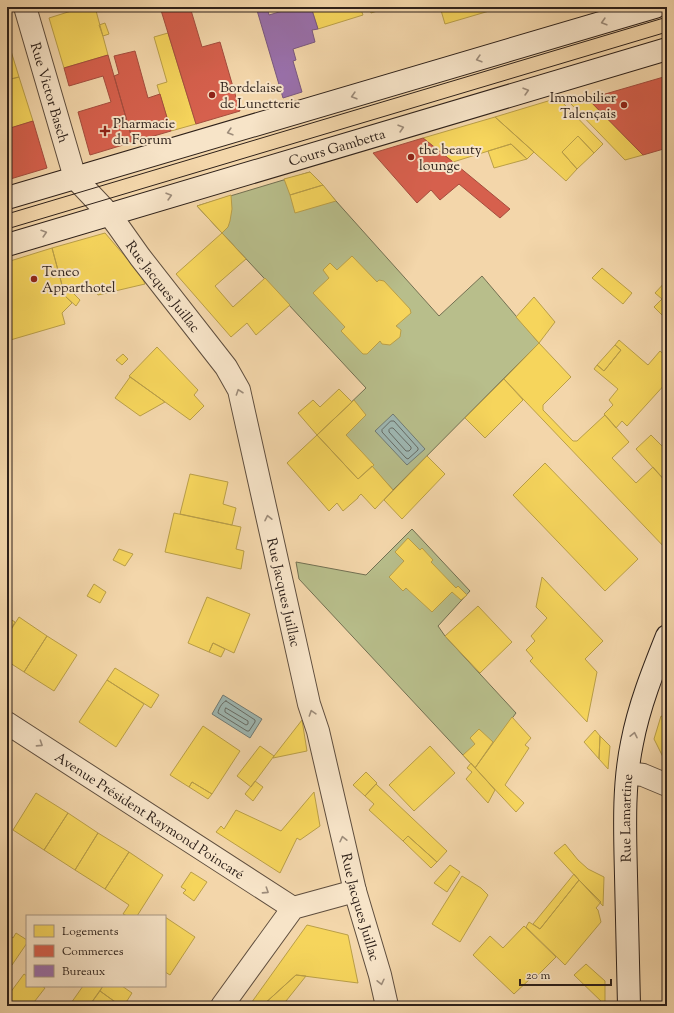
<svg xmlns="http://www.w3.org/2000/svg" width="674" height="1013" viewBox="0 0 674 1013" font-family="'Sorts Mill Goudy',serif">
<rect width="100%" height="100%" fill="#f3d6aa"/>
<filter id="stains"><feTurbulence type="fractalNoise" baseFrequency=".005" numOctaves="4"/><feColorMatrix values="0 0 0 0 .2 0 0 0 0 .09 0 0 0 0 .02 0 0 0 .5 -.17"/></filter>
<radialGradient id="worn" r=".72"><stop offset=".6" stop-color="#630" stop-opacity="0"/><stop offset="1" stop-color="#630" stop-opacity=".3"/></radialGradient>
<path fill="#b8be8b" stroke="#737052" d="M310,172L439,316L482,276L539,343L393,490L372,467L317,435L366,388L197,206Z
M412,529L470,591L438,626L445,636L516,713L475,768L299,579L296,562L366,575Z"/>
<path fill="#9eb7b2" stroke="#717b75" d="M393,414L425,449L407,465L375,431Z
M223,695L262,719L250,738L212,714Z"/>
<path fill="#f6d55c" stroke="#ba9f48" d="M84,7H95L108,55L64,68L49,18Z
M311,7H360L363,15L318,29Z
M369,7H390L371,13Z
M440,7H496V9L445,24Z
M105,23L109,34L103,36L99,25Z
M168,33L196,124L171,131L157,85L167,82L154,37Z
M7,38L19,77L7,80Z
M19,77L33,121L11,128L7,116V80Z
M558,98L603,144L594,153L578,136L562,152L577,169L566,181L495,117Z
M588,99L643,155L625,160L571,104Z
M495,117L534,152L527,159L511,144L453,162L423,138Z
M578,136L594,153L577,169L562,152Z
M511,144L527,159L494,168L488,151Z
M310,172L323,185L290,195L284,179Z
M323,185L336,201L295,213L290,195Z
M231,195L232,209L230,221L228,227L222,233L197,206Z
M105,233L141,275L145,284L98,295L94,288L74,294L80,300L76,306L65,296L52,248Z
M222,233L246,259L215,286L233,307L265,278L290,305L256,335L247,323L231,337L176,274Z
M52,248L65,296L72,303L62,313L65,324L7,341V262Z
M352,256L377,282L379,280L384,281L410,309L411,313L396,326L401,330L400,337L390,345L382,344L380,341L367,354H363L341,331L345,327L313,293L329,278L323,270L330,263L337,270Z
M602,268L632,293L623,304L592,278Z
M667,280V294L662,299L655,293Z
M667,294V320L654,307Z
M534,297L555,322L539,343L516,317Z
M619,340L648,365L660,351L667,357V382L627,426L622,421L616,428L604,414L613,405L609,400L618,389L594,369L597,365L604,371L621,350L615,345Z
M539,343L571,377L543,405V410L573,441H577L605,415L629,442L612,458L636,483L653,467L667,483V550L504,379Z
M615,345L621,350L604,371L597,365Z
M157,347L198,390L194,395L204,406L190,420L129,376Z
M123,354L128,359L122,365L116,360Z
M130,377L165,402L140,416L115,398Z
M504,379L523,400L485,438L465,418Z
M339,389L352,402L317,435L298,413L313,400L320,407Z
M354,400L366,415L346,435L374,465L358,479L317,435Z
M317,435L358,479L372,466L393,490L375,509L361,494L358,497V498L343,511L337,503L329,511L287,463Z
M651,435L667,451V483L636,449Z
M427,456L445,474L402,519L384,500Z
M545,463L638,559L605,591L513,495Z
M190,474L228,482L223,504L236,508L232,525L180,514Z
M174,513L241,527L236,549L244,551L241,569L165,552Z
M408,538L420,550L422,548L433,560L431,562L456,588L458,586L467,595L461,600L452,592L432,612L406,588L403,591L389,577L404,561L395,552Z
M119,549L133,554L125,566L113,560Z
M542,577L603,641L585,659L597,672L587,722L530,661L533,658L526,650L535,641L531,636L547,618L536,607Z
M94,584L106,592L100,603L87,596Z
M207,597L250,614L234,653L213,643L209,652L188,643Z
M478,606L512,642L480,673L445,636Z
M7,617L15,622L7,636Z
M19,617L47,636L24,672L7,661V636Z
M47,636L77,655L54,691L24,672Z
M213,643L225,649L221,657L209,652Z
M115,668L159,695L151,708L107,680Z
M107,680L144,704L116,747L79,722Z
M661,716L667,718V761L664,759L654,739Z
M512,717L531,738L525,745L529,748L505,785L524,803L516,812L475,768Z
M302,720L307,751L273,758L274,756Z
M203,726L240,751L212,794L192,782L189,787L170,775Z
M479,729L493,742L475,768L463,755L475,744L470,738Z
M595,730L600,736L599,759L584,742Z
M600,736L610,746L608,769L599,759Z
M260,746L274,756L251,787L237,776Z
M430,746L455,773L414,811L389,785Z
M471,763L495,790L488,803L466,779L472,772L467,768Z
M366,772L377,783L365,796L353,785Z
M255,781L263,787L253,801L245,794Z
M192,782L212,794L208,799L189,787Z
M376,784L447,851L437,862L408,836L403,841L369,810L374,804L365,796Z
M314,792L320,826L300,840L297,838L280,873L216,832L221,826L224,829L236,810L281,831Z
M36,793L68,813L44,850L13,830Z
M68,813L98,833L75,870L44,850Z
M98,833L129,852L105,889L75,870Z
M408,836L437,862L431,868L403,841Z
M565,844L578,860L588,869L604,877L603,906L554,853Z
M129,852L163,875L137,916H127L123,914L129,905L105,889Z
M450,865L460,872L447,892L434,883Z
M191,872L207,882L194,901L183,893L186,890L181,887Z
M574,874L579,880L540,929L533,924Z
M462,876L481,888L488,895L460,942L432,924Z
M579,880L601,902L596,908L598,910L601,922L565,965L526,927L529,922L540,929Z
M165,917L195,937L170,975L165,972Z
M307,925L348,935L358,983L296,975L262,1006H249Z
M524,926L556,957L533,980L531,978L514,994L473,955L490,936L503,948Z
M16,933L27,940V943L12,965L7,961V934L13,938Z
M586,964L605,981V1005L574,975Z
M24,974L27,976V986H42L45,988L31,1006H12L7,1002V997Z
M296,975L306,976L282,1006H262Z
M83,986H103L89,1006H69Z
M103,986H122L132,993L125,1004L129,1006H121L100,991Z
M100,991L115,1002L112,1006H97L92,1002Z"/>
<path fill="#d6604d" stroke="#a44d3e" d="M160,7H190L202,47L220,42L240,111L196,124Z
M135,51L148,98L160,94L171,131L133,142L114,76L119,74L114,56Z
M108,55L133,142L90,155L78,112L111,102L103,76L69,86L64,68Z
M667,76V148L643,155L588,99Z
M33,121L47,168L7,180V129Z
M423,138L453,162L510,209L500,218L459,184L440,200L431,190L417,203L373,153Z"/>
<path fill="#9970ab" stroke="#795880" d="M256,7H267L269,15L296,7H311L318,29L312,30L315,42L293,49L296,60L293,61L302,92L283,98Z"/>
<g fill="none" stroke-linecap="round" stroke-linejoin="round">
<path stroke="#666c66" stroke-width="1" d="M391,421H394L418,448V450L408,459L406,458L382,432V430Z
M391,428H393L411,447V449L409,451H406L389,432V430Z
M226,701L255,720V722L249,731H247L218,713C218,710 222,702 226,701Z
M226,708L248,721V724L246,725L225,712V710Z"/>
<g stroke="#5f4e3e" stroke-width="24">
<g id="street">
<path id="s1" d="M25,7L75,178L109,214L118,226L140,257L226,367L239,390L309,704L318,731L355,891L380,975L387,1006"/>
<path id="s2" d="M7,723L293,908"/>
<path d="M628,773L643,775L667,785"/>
<path d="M222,1006L293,908L355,891"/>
</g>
</g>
<g stroke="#2e211a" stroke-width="24">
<g id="secondary">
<path d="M7,198L655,7"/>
<path id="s3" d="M7,245L667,49"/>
<path id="s4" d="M629,1006C628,963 627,919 626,876C625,831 623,786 632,743C639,706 653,671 667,636"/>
</g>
</g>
<use href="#street" stroke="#f7e4c8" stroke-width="22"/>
<use href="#secondary" stroke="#f7e4c8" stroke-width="22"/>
<path stroke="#2e211a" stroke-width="1" d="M7,214L667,17
M7,229L667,32"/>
</g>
<defs><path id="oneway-chevron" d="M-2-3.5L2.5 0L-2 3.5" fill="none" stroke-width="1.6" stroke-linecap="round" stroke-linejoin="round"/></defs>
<g stroke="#9d8c7a">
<use href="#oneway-chevron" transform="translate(604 22) rotate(164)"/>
<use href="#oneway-chevron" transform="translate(479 59) rotate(164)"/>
<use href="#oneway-chevron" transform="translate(526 91) rotate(-16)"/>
<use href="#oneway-chevron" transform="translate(354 96) rotate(164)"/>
<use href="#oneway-chevron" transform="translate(401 128) rotate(-16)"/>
<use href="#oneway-chevron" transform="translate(230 132) rotate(164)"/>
<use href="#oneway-chevron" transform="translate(169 196) rotate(-16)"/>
<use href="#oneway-chevron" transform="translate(44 233) rotate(-17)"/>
<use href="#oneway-chevron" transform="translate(239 392) rotate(-109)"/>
<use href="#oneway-chevron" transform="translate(268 518) rotate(-102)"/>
<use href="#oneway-chevron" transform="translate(312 713) rotate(-108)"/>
<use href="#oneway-chevron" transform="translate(634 735) rotate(-78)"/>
<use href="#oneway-chevron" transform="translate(40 744) rotate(33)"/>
<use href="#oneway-chevron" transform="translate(343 839) rotate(-103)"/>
<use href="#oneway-chevron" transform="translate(266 891) rotate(33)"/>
<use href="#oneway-chevron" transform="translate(381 982) rotate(77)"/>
</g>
<g fill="#8f2418" stroke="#f7e4c8" stroke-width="1.5">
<circle cx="212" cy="95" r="4"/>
<circle cx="624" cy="105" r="4"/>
<path d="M103 125h4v4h4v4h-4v4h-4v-4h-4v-4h4z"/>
<circle cx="411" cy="157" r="4"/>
<circle cx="34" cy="279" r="4"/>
</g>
<g text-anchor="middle" stroke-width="4" stroke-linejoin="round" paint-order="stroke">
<g font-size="14" fill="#2e211a" stroke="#f7e4c8" text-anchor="start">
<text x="220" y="92">Bordelaise<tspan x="220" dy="16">de Lunetterie</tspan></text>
<text x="616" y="102" text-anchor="end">Immobilier<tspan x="616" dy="16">Talençais</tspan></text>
<text x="113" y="128">Pharmacie<tspan x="113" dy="16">du Forum</tspan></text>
<text x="419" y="154">the beauty<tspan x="419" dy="16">lounge</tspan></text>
<text x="42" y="276">Teneo<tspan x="42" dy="16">Apparthotel</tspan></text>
</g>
<g font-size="14" fill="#2e211a" stroke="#f7e4c8">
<text dy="5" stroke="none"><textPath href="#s1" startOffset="89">Rue Victor Basch</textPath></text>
<text dy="5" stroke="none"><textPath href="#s3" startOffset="344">Cours Gambetta</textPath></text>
<text dy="5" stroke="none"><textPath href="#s1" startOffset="318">Rue Jacques Juillac</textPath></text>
<text dy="5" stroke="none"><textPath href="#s1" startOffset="654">Rue Jacques Juillac</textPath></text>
<text dy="5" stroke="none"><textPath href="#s2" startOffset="170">Avenue Président Raymond Poincaré</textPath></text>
<text dy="5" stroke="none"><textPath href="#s4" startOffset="188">Rue Lamartine</textPath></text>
<text dy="5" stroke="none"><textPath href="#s1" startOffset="978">Rue Jacques Juillac</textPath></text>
</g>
</g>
<rect width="674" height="1013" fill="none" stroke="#f3d6aa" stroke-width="24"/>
<rect x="8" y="8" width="658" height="997" fill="none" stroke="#2e211a" stroke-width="2"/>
<rect x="12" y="12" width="650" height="989" fill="none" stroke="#2e211a"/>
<rect x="26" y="915" width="140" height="72" fill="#f7e4c8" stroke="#a79682"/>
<rect x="34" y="925" width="20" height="12" fill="#f6d55c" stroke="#a79682"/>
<text x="62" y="935" font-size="12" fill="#2e211a">Logements</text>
<rect x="34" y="945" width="20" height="12" fill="#d6604d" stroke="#a79682"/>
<text x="62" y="955" font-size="12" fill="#2e211a">Commerces</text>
<rect x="34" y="965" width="20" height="12" fill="#9970ab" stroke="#a79682"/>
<text x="62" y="975" font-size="12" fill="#2e211a">Bureaux</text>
<path d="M520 979v6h91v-6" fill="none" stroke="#2e211a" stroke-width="2"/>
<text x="526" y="979" font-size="12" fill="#2e211a" stroke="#f7e4c8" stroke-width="3" paint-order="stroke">20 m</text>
<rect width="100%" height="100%" filter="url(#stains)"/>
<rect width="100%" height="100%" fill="url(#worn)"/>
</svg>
